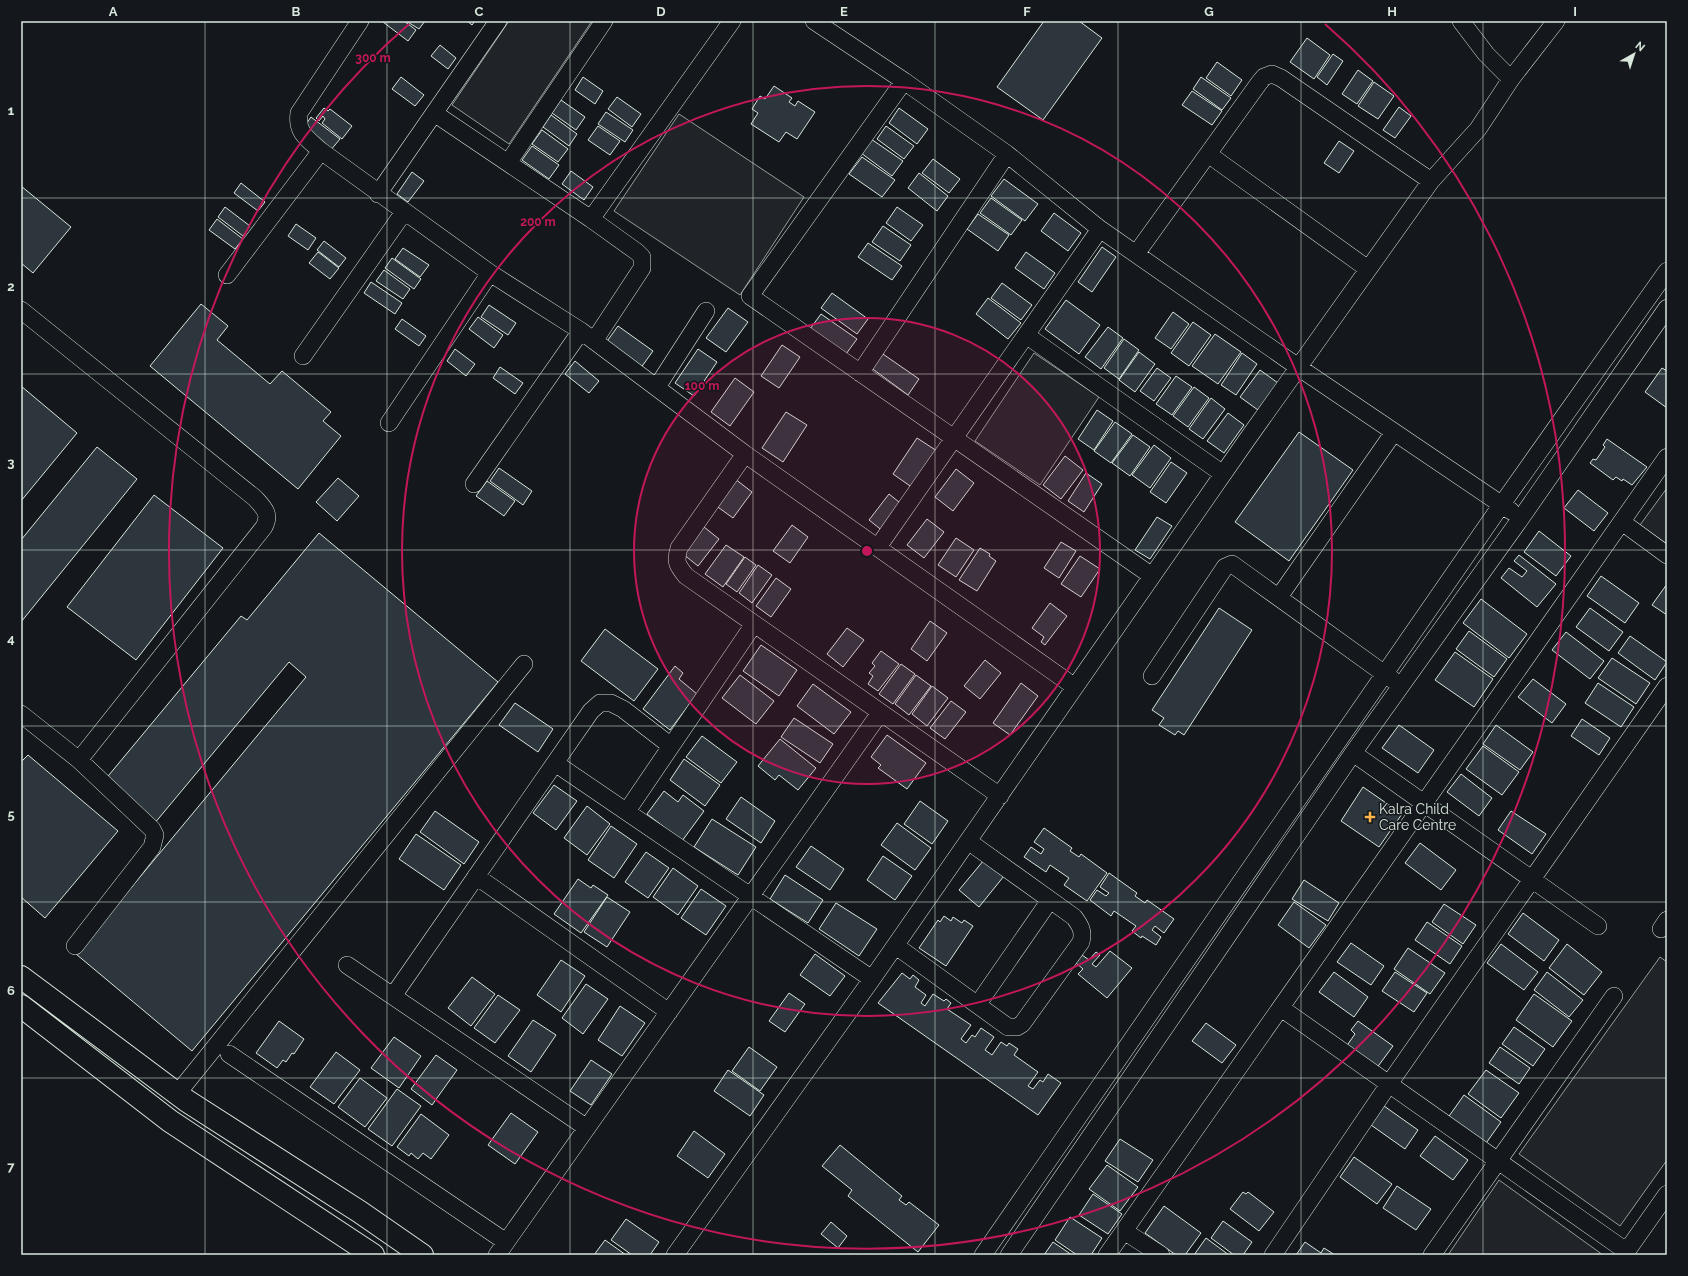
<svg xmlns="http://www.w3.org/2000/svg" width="1688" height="1276" viewBox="0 0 1688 1276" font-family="Raleway,sans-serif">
<rect width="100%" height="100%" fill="#14181c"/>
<path fill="#202428" stroke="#939e99" d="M509,21H592L509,144L452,105Z
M679,114L804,197L740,295L614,211Z
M1034,353L1099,397L1040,485L975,441Z
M1667,488V544L1640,525Z
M1660,957L1667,962V1160L1620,1226L1519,1154Z
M1499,1180L1603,1255H1448Z"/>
<path fill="#2c363c" stroke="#d8e6dc" d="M384,21H404L416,30L408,41L383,22Z
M406,21H425L419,29Z
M467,21H475L472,25Z
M1044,21H1079L1102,38L1043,120L997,87Z
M1307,38L1330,55L1314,79L1290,62Z
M440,45L456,58L448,69L431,56Z
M1333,54L1343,61L1327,85L1317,77Z
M1217,62L1242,80L1231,96L1206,78Z
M1358,70L1373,81L1357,104L1342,94Z
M401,77L424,95L415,106L392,89Z
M583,77L603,91L595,104L575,90Z
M1201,77L1231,98L1222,110L1193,89Z
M1374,82L1394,96L1378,119L1358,106Z
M774,86L792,98L789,102L795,106L798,101L815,112L797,139L786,132L779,142L751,124L758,113L752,109L760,96L765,99Z
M1192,91L1222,111L1212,125L1182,105Z
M617,97L641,114L632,127L608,109Z
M561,100L585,117L576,130L552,113Z
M1399,107L1411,116L1395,138L1383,130Z
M324,108L328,111L330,109L352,126L342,139L322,123L325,119L323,116L319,121L316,118Z
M899,108L928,129L917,144L889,123Z
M606,112L633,130L625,142L598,124Z
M551,115L577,134L569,146L543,127Z
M311,117L340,139L330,151L302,130Z
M598,126L620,141L610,155L588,140Z
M886,126L914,146L904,159L877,139Z
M542,130L568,149L558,162L532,144Z
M871,139L903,161L892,176L861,153Z
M1339,141L1354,151L1339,173L1324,163Z
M532,146L559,165L549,179L522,160Z
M862,157L895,180L882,197L849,174Z
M933,159L960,179L949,193L922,173Z
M571,171L593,187L584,200L562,184Z
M412,172L424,181L408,202L397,194Z
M919,173L948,196L937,211L908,188Z
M1004,179L1038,204L1025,221L991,196Z
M241,183L265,202L258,211L234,193Z
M21,186L71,227L33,273L21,263Z
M991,198L1022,220L1011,235L980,213Z
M225,207L250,226L243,236L218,217Z
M897,207L923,225L911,241L886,223Z
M1054,213L1081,233L1068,251L1041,231Z
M978,214L1009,235L998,251L967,229Z
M217,219L243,239L235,249L209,230Z
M296,224L316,238L308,250L288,236Z
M883,226L911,245L900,261L872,242Z
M324,241L346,258L339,267L317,250Z
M868,243L902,266L892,280L858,257Z
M1102,247L1116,257L1092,292L1078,282Z
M403,248L429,265L420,277L395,259Z
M318,252L339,268L330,279L309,263Z
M1026,252L1055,273L1044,289L1015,268Z
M392,258L421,279L414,289L385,268Z
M384,270L410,289L403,299L376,281Z
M371,282L402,303L395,314L364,293Z
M1002,283L1032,305L1021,320L991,298Z
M832,293L868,319L857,334L821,308Z
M988,298L1021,323L1008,339L976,314Z
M1066,300L1100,325L1079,354L1045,329Z
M201,304L228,326L217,340L270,384L282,371L331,412L323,421L341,436L298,489L150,366Z
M489,305L516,323L508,335L481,317Z
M728,308L748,322L726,352L706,338Z
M1173,312L1189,324L1171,349L1155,338Z
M821,314L857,339L846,354L810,329Z
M478,317L503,335L494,348L469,329Z
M402,319L426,336L419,346L395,329Z
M1193,322L1211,335L1189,366L1171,353Z
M618,326L653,351L640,369L605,344Z
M1108,327L1123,338L1101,369L1085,357Z
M1215,334L1241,352L1218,384L1192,366Z
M1124,339L1139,350L1119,379L1104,368Z
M782,345L800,357L779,388L761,376Z
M455,349L475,364L466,376L447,361Z
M698,349L717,362L694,396L675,383Z
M880,352L919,379L908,395L870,367Z
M1139,352L1155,364L1135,392L1119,380Z
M1242,353L1257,364L1236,395L1221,385Z
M575,361L599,381L589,393L565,374Z
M500,367L523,383L515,394L493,378Z
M1157,368L1171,378L1154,401L1140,391Z
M1662,368L1667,371V408L1645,392Z
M1260,370L1278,383L1258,410L1240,397Z
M1176,376L1192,387L1172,415L1156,404Z
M735,378L754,392L730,426L711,412Z
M21,386L77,433L21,501Z
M1194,387L1209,398L1188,427L1173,416Z
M1211,398L1225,409L1203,439L1189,429Z
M1097,410L1113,421L1094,450L1078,439Z
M786,412L807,425L783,462L762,448Z
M1228,413L1244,425L1224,453L1207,441Z
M1115,422L1132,434L1111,463L1094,451Z
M1299,432L1353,470L1289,561L1235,522Z
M1133,435L1150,447L1130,476L1112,463Z
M917,438L937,451L913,488L893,474Z
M1607,439L1647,467L1632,485L1623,479L1622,481L1616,477L1613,480L1590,463L1593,459L1596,460L1605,447L1603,445Z
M1154,445L1171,458L1150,488L1132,475Z
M97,447L137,479L21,622V540Z
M1065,456L1083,470L1061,499L1043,485Z
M1171,462L1187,473L1166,503L1150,492Z
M499,468L532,491L523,505L490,481Z
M956,469L974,483L953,511L935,497Z
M1086,473L1102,484L1084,512L1068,501Z
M338,478L359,496L337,521L316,502Z
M735,479L752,492L733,518L715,505Z
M487,481L515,501L504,516L476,496Z
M1578,490L1608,513L1594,531L1564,508Z
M889,494L904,506L884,532L869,520Z
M154,495L223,548L136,660L67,607Z
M1157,517L1172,526L1150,559L1135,550Z
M927,519L944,532L924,558L907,545Z
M792,525L808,537L790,563L773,551Z
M704,527L719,539L698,566L683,554Z
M1539,531L1571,556L1556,576L1524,552Z
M319,533L498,682L192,1051L76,954L306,677L289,662L154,824L104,781L241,616L247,620Z
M956,538L974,550L956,577L938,565Z
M1061,542L1076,551L1059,578L1044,568Z
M726,545L744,557L723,587L705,574Z
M980,548L990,554L989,556L996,561L977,591L959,580Z
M1519,555L1556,584L1537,607L1501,578L1509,568L1522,577L1527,571L1514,561Z
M1080,556L1100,569L1081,597L1061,584Z
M745,557L756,565L737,592L726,584Z
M758,565L772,575L752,603L739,593Z
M1601,576L1639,603L1625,623L1587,596Z
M776,578L791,589L771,617L756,606Z
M1667,584V615L1652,605Z
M1481,599L1527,634L1509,658L1463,623Z
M1050,603L1067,616L1045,645L1041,642L1044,637L1032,628Z
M1219,608L1252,630L1184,735L1178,731L1175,735L1159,725L1164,718L1152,710Z
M1590,608L1623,632L1609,651L1576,627Z
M930,621L947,633L927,661L911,649Z
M847,628L864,640L843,667L827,654Z
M605,629L658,669L634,701L581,661Z
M1469,631L1507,659L1494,677L1456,649Z
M1566,632L1604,661L1590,679L1552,650Z
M1630,636L1667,662L1655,680L1618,653Z
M761,645L797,670L779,696L743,671Z
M881,651L899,664L878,691L868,684L873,676L869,673L875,666L872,663Z
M1455,652L1493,679L1474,707L1435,680Z
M1612,658L1650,683L1636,704L1598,678Z
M985,660L1001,673L980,699L964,686Z
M901,664L915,674L893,704L879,694Z
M675,666L683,673L679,679L697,694L670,730L643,709Z
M740,675L774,701L756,724L722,698Z
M916,675L931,686L909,715L895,704Z
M1533,679L1566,704L1552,723L1518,697Z
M1021,683L1038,696L1010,735L993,723Z
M1598,683L1634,707L1621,727L1585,703Z
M813,684L851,712L834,734L797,706Z
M932,686L948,698L927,726L912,714Z
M951,701L966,712L945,739L930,728Z
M515,703L553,729L538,752L499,725Z
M794,718L833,744L820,763L781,737Z
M1582,719L1610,738L1599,755L1571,736Z
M1399,725L1434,750L1418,773L1382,748Z
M1496,725L1533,752L1520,770L1483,744Z
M887,735L926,763L907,789L878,768L881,765L871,757Z
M702,736L737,762L721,783L686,757Z
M780,739L816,768L798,790L779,775L775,780L758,766Z
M1483,746L1519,772L1502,795L1466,769Z
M28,755L118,831L45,918L21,897V762Z
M684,759L720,785L705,806L670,780Z
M1461,774L1492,798L1479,816L1447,792Z
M554,785L577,801L556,830L533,813Z
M1363,787L1402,814L1379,847L1341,821Z
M664,791L678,802L683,795L704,811L682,841L647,814Z
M741,797L775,821L761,843L726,819Z
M920,801L948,821L932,844L904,824Z
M587,806L610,824L587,855L564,838Z
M435,811L479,842L464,864L420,832Z
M1511,811L1546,834L1532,854L1498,830Z
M712,819L756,847L738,875L694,847Z
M897,823L931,848L915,870L881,845Z
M611,826L637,844L614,878L588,860Z
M1044,828L1072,848L1070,851L1079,857L1081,854L1107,873L1087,901L1064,885L1069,878L1050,865L1046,872L1024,857L1031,847L1041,854L1044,849L1034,842Z
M416,834L461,865L444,890L399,859Z
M1420,843L1456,870L1441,890L1405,863Z
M811,846L844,869L830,890L796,867Z
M646,852L669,868L648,898L625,882Z
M883,856L912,876L895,900L867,880Z
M984,860L1004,876L979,907L959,890Z
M673,868L698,886L678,915L653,897Z
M1109,873L1137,893L1135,896L1145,903L1147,900L1174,919L1164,933L1155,926L1152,930L1161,937L1156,945L1142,936L1141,938L1132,931L1136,926L1114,911L1111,916L1090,900L1097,890L1106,896L1109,893L1100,887Z
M785,875L823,900L808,923L770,899Z
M578,879L591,888L593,885L608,895L581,933L554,914Z
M1304,880L1339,903L1328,921L1292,899Z
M701,889L726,906L706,935L681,918Z
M607,897L630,912L607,947L584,932Z
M1294,902L1326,925L1309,948L1278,925Z
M836,903L877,929L859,956L819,929Z
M1444,904L1476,925L1463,944L1432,922Z
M1523,913L1559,940L1544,961L1508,934Z
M944,916L951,921L953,917L962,923L964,920L973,926L946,966L919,948L938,920L940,922Z
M1427,922L1462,946L1450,964L1415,940Z
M1351,943L1384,966L1371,985L1337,962Z
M1501,944L1538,972L1524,990L1487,963Z
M1567,944L1602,972L1584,995L1549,968Z
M1408,948L1445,973L1430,994L1394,969Z
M1110,951L1132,968L1107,998L1078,974L1083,969L1076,963L1082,955L1089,960L1096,952L1100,955L1092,964L1096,967Z
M815,954L845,976L830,996L800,975Z
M561,960L585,976L561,1012L537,995Z
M1334,972L1368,997L1354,1017L1319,992Z
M1395,972L1427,993L1414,1012L1382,991Z
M1547,972L1583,1000L1569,1017L1534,990Z
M902,973L910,979L913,975L919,980L915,987L926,995L921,1003L925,1006L933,994L944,1001L946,999L951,1003L947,1009L971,1025L961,1039L966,1043L972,1035L975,1037L981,1028L994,1037L985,1050L992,1055L1001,1042L1007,1046L1009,1043L1018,1049L1014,1055L1038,1072L1028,1086L1033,1089L1040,1080L1043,1082L1048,1074L1061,1083L1038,1115L878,1003Z
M472,977L495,994L471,1026L448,1008Z
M586,984L608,999L583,1034L562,1018Z
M789,993L805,1004L785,1032L769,1021Z
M1534,994L1572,1021L1553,1047L1516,1020Z
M498,995L520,1010L495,1043L474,1028Z
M620,1006L645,1023L622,1056L598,1040Z
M533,1020L556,1035L531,1072L508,1056Z
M279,1021L304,1039L294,1054L292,1053L286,1062L283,1060L277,1068L256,1053Z
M1358,1021L1393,1046L1373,1073L1343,1051L1355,1034L1351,1030Z
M1206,1023L1236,1045L1222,1063L1192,1041Z
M1514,1027L1545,1049L1533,1066L1502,1044Z
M394,1037L421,1056L399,1088L371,1068Z
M749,1047L777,1067L760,1091L732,1071Z
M1500,1047L1530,1068L1519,1084L1489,1063Z
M336,1052L360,1070L334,1104L310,1087Z
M436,1055L457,1070L432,1105L411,1089Z
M591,1060L612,1074L591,1105L570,1091Z
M728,1070L764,1095L750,1116L714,1091Z
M1486,1070L1519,1093L1501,1118L1468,1094Z
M360,1078L387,1098L365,1127L338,1107Z
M397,1089L421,1106L392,1146L368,1129Z
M1464,1095L1501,1122L1484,1146L1447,1119Z
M1384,1106L1418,1130L1405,1149L1371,1125Z
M511,1113L538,1132L515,1164L488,1145Z
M421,1114L449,1135L431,1159L423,1153L418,1159L411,1153L409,1156L397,1147Z
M694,1131L725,1154L708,1178L677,1156Z
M1435,1136L1468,1160L1453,1180L1420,1156Z
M1120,1139L1153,1160L1138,1182L1105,1161Z
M840,1145L902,1196L899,1200L906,1205L909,1202L939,1225L918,1252L848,1196L852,1190L822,1166Z
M1354,1157L1392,1184L1377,1204L1340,1177Z
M1107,1165L1138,1187L1120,1211L1089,1189Z
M1397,1186L1431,1209L1416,1230L1383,1208Z
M1243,1192L1246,1194L1248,1192L1274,1212L1259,1231L1230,1209Z
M1093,1194L1122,1214L1108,1234L1079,1215Z
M1164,1206L1201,1233L1185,1255H1176L1145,1233Z
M1070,1217L1102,1238L1091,1255H1077L1055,1240Z
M626,1219L659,1242L650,1255H632L611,1240Z
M1223,1221L1252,1242L1243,1255H1234L1211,1238Z
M831,1222L847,1236L838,1248L821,1234Z
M1206,1238L1229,1255H1194Z
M605,1240L626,1255H594Z
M1053,1242L1072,1255H1044Z
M1305,1242L1321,1253L1324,1248L1335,1255H1296Z"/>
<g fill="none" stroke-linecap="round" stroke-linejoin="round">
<g stroke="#d8e6dc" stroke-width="18">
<path id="minor" d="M360,21L299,113C296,133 308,139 321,151L490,273L581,331L745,454L1075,687
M814,21L904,81L1007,154L1100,229L1298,367L1511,511
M1461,21L1486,54L1511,79
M904,81L750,296L1152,576
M434,113L591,219L637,252L642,257V268L594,341
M1208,154L1368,269
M508,163L604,21
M378,194L498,21
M591,219L732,21
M1136,254L1259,83L1264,77L1272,74L1281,78L1431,181
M227,275L321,151
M21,310L255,498C264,508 271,514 264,527L79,760
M1026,335L1223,474
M303,356L404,212
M860,373L1007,154
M657,387L706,311
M389,423L490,273
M745,454L679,548C675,562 677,565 686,576L1000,796
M474,484L581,331
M1622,522L1667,555
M878,547L1100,229
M1279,597L1394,432
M1152,676L1225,567L1232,564L1393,680
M21,714L79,760L152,829L155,835L152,847L75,946
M1353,753L1598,926
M555,763L872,979
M627,811L754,624
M476,876L669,1012
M1661,929L1667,920
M896,946L1008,1027H1017L1022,1024L1081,942C1084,931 1080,925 1074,917L968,841
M347,965L587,1128
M393,996L591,711L600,703H611L623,709L671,746
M978,1004L1050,900
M1281,1008L1626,1251
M229,1054L506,1242
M177,1094L524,664
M1124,1231L1161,1255
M497,1255L880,713
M675,1255L872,979L1246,441L1431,181L1478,129L1511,79L1556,21
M983,1255L1502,504L1667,271
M1009,1255L1353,753L1521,518L1667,308
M1107,1255L1667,457
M1273,1255L1389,1084L1667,686
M1432,1255L1614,996
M1624,1255L1667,1194"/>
</g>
<g stroke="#d8e6dc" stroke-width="24">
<path id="major" d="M21,977L187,1101L360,1212L422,1255
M21,1006L170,1121L373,1255"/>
</g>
<use href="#minor" stroke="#14181c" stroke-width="17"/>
<use href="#major" stroke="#14181c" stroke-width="22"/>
</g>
<path fill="none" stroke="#d8e6dc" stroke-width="1" stroke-opacity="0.55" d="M205,21V1255M387,21V1255M570,21V1255M753,21V1255M935,21V1255M1118,21V1255M1301,21V1255M1483,21V1255M21,198H1667M21,374H1667M21,550H1667M21,726H1667M21,902H1667M21,1078H1667"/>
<circle cx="867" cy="551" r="233" fill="#c2185b" fill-opacity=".12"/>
<g fill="none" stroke="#c2185b" stroke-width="2">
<circle cx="867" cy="551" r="233"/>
<circle cx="867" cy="551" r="465"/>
<path d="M1325 24A698 698 0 1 1 409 24"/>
</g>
<path fill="#ffb74d" stroke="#14181c" stroke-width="1.5" d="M1368 811h4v4h4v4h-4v4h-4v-4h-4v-4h4z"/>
<g text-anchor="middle" stroke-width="3" stroke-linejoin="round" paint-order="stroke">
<g font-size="14" fill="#d8e6dc" stroke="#14181c" text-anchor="start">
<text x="1379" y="814">Kalra Child<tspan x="1379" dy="16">Care Centre</tspan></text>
</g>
</g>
<circle cx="867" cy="551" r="6" fill="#c2185b" stroke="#14181c" stroke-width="2"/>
<g font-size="12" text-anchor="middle" font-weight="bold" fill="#c2185b" stroke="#14181c" stroke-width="3" stroke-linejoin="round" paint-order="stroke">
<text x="373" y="62">300 m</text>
<text x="538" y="226">200 m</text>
<text x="702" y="390">100 m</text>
</g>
<rect width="1688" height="1276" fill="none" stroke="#14181c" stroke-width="44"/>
<g transform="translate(1634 54) rotate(39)" stroke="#14181c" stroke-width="3" paint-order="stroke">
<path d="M0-3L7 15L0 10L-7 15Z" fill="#d8e6dc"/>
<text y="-6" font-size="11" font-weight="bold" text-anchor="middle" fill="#d8e6dc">N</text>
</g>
<rect x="22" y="22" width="1644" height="1232" fill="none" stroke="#d8e6dc" stroke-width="1.5"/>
<g font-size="13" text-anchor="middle" font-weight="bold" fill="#d8e6dc">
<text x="113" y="16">A</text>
<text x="296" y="16">B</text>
<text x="479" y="16">C</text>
<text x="661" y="16">D</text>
<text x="844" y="16">E</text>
<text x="1027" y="16">F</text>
<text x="1209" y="16">G</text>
<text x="1392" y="16">H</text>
<text x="1575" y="16">I</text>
<text x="11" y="115">1</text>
<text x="11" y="291">2</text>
<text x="11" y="467">3</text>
<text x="11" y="643">4</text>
<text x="11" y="819">5</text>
<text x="11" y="995">6</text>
<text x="11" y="1171">7</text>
</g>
</svg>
